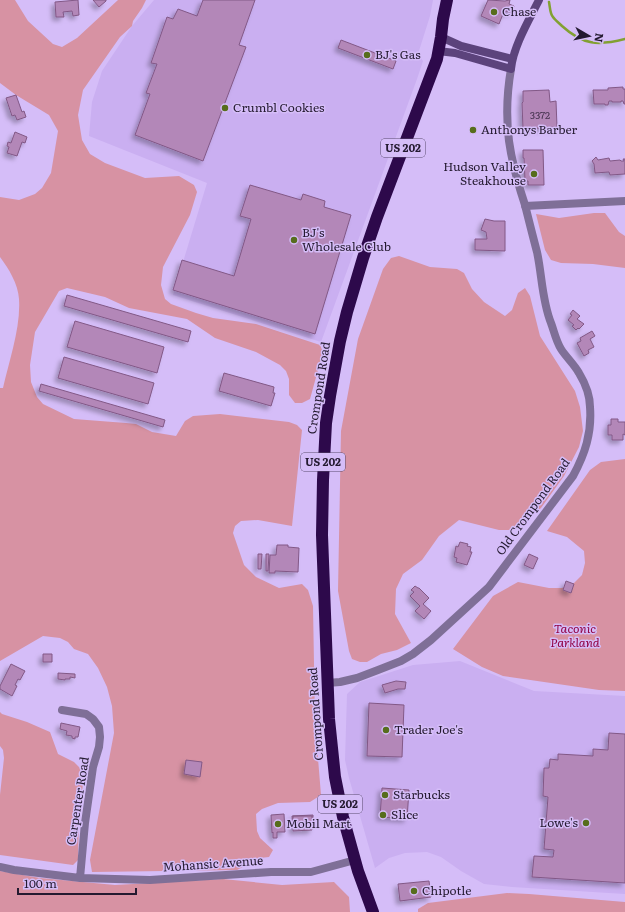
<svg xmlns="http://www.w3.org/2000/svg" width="625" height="912" viewBox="0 0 625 912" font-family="Literata,serif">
<defs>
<filter id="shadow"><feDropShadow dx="-3.5" dy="3.5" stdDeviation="2" flood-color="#0004"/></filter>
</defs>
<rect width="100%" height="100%" fill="#d5bdf8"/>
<path fill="#caaff1" d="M154,0H433L430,16L418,54L423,61L417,79L321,342L173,295L207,183L89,136L92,102L102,71L132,26Z
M460,661L534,691L625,696V894L512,887L484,884L461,871L441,857L427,852L405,853L389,858L375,868L349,778L345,760L347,694L360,682L413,665Z"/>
<path fill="#d792a3" d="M0,0H15L28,21L53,44L62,47L77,38L118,0H146L142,8L133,21L132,26L120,37L83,90L78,115L82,140L90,154L105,163L145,178L179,176L194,185L197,192L190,215L163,267L161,285L165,299L171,304L196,313L213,318L256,324L320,345L323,352L310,399L302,403H295L289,395V379L286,371L280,365L256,352L215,338L187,319L129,308L105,297L67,288L59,291L35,332L30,365L31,382L37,397L43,404L74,419L126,423L136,424L152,432L176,436L185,421L193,416L220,414L289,422L297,425L302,430L292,526L258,520L241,521L235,526L233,533L244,565L256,577L279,588L302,584L308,590L313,606L315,722L321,795L310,802L278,803L262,809L256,814L257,831L260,838L273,850L269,857L260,858L237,870L92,872L90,860L114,733L112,706L107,687L98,668L88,654L74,649L68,642L60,638L43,636L0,661V388H3C9,361 21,327 19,299C18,284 9,269 0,257V197L19,200L35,194L42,188L51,173L58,131L49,115L16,95L0,83Z
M594,213H605L619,232L625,236V268L593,264L561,263L551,260L545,250L536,214L559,218Z
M399,256L430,267L457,269L464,273L472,289L484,302L505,316L512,310L518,293L525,288L530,296L540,336L575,391L580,407L583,431L579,447L564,476L541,508L515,530H499L459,520L439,536L422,560L403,574L396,589L395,614L411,643L397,650L381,654L367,662H360L352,659L349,651L338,591L341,431L358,339L383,269L391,258Z
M625,459V691L599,690L503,676L482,667L453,649L493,596L518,582L549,588H562L574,583L582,575L585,563L584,551L567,537L547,531L590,470L601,462Z
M0,712L2,714L27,722L50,732L58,754L74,762L80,768L83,784L79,818L78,860L73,865L0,855V795L4,758L3,750L0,746Z
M0,871L40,878L115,885L223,879L282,885L334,882L349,897L350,912H0Z
M507,893L529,894L625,902V912H418V909L428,903Z"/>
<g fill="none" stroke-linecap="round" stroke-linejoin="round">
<path stroke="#82a032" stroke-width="2.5" d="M549,2C550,7 550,14 553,17C555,20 559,23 562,26C583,45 598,46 625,39"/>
</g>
<path fill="#b387b8" stroke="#825886" filter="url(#shadow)" d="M78,0L79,15L73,16L72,11L63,12L64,17H56L55,2Z
M93,0H106V1L99,7Z
M203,0H255L239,45L246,47L203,161L135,135L150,94L146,93L157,64L151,63L167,17L173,19L178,9L197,16Z
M488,0L505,1L509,0H510L509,4L514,6L511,13L506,11L504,14H503L499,24L481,16Z
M341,40L396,61L393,69L338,48Z
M623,87V89H625V104H624L623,101H621V102H612V101H609L608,105H605V104H594L593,90H608V88Z
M549,90L550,102L556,101L557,127L523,129L522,103L523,102V91Z
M16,95L22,112L24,111L26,117L17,120L15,115L12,116L6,98Z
M15,132L27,137L25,143L22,142L17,156L7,153L9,147L7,146L8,142L11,143Z
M523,150H543L544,185H528V181H525L524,158H523Z
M596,157L598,160L609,158L610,161L620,160L621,161H624L623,159H625V174L610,175L609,172L595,173L594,164L592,161Z
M250,185L301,200L303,194L325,201L324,207L351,215L315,334L173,290L182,260L234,276L251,219L240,216Z
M485,219L494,221H505V251L475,250V239H487L486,232L481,230Z
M67,295L191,331L188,342L64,306Z
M573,310L580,316L577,319L584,324L579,329L578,328L576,330L572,326L574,325L568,320L572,315L570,314Z
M75,321L164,347L157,373L67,347Z
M592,331L595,336L590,339L594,347L588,350L589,353L584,356L577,343L581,341L580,338Z
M64,357L154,383L148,404L58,378Z
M224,373L274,387L273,393H275L271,406L219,391Z
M41,384L165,420L163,427L39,391Z
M611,419H618V422H625V435L623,434V440H612V435H608V425H611Z
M460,542L468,544L467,546L471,547L470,552H472L467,565L456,562L457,558L454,557L456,546L458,547Z
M277,545H288V547L299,548L298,572L275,571V573H269L270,555H276Z
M258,554H262L261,569H258Z
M266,554H269L268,571H266Z
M529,554L538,558L533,569L524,565Z
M566,581L574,584L571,593L563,590Z
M415,586L418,588H419L429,598L423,604L431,611L424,619L415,611L420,606L410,596L414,592L411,590Z
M43,654H52V662H43Z
M11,664L25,671L20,680L18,679L15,685L17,686L12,696L0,689V686Z
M58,673L75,674V678L70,677V679H65V680L58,679Z
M396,681L406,682L405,689H398L385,693L382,685Z
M369,703L404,705L402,757L367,756Z
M61,723L80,727L78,737H75V739L72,738V736L66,735L67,731L60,729Z
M609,733L625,734V883L532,877L534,856L553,857L554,850L544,849L548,797L543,796L544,768H549L550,759L558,760V754L593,756V749L608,750Z
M186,760L202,762L200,777L184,774Z
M382,788L409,790L407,819L380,817Z
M284,814L285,832H277V838H273V832L272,833L271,815Z
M313,815V828L293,829L292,816Z
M293,816H312V830L293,831Z
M429,881L431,897L400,901L398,884Z"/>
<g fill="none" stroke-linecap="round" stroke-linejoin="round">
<path stroke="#7f6f97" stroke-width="8" d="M525,206L625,201
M327,683L340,682L357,678L378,670L401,661L413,654L431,640L489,587L573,476C585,454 592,433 590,407C590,395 585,383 579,373C574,364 566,357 561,349C556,341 554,331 551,323C542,301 542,275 537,252C533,237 529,221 525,205C518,184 512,163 509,141C506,117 507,92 511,69
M62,710L86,714L93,719L99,727L100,737L99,747L93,767L85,823L80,878
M0,867L14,870L80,878L150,880L271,872H311L355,860"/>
<path stroke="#5c437c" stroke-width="8" d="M441,37L461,46L512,59
M438,51L455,53L511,69C513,47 529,20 539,0"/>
<path stroke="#2d094b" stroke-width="12" d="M373,912L358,871L343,817L335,777L329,719L322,535L323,480L326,423L330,396L340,341L347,312L363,258L377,217L437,59L441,37L443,19L447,0"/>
</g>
<g fill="#576d1c" stroke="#d5bdf8" stroke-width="1.5">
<circle cx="494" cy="12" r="4"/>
<circle cx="367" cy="55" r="4"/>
<circle cx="225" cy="108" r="4"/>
<circle cx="473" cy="130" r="4"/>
<circle cx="534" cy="174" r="4"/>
<circle cx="294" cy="240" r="4"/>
<circle cx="386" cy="730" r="4"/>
<circle cx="385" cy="795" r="4"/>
<circle cx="383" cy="815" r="4"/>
<circle cx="586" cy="823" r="4"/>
<circle cx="278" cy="824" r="4"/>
<circle cx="414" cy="891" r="4"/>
</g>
<g text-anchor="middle" stroke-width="3" stroke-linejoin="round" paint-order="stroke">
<g font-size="10" fill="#483552">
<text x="540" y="119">3372</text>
</g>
<g fill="#d5bdf8" stroke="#594b6c" stroke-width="1">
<rect x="381" y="139" width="44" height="18" rx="3"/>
<rect x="301" y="453" width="44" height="18" rx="3"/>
<rect x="318" y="795" width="44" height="18" rx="3"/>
</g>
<g font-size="11" font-weight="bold" fill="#241a30">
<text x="403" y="152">US 202</text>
<text x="323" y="466">US 202</text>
<text x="340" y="808">US 202</text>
</g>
<g font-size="12" fill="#241a30" stroke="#d5bdf8" text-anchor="start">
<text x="502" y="16">Chase</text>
<text x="375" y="59">BJ's Gas</text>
<text x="233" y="112">Crumbl Cookies</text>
<text x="481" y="134">Anthonys Barber</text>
<text x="526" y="171" text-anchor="end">Hudson Valley<tspan x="526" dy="14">Steakhouse</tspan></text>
<text x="302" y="237">BJ's<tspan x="302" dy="14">Wholesale Club</tspan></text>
<text x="394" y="734">Trader Joe's</text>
<text x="393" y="799">Starbucks</text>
<text x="391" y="819">Slice</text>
<text x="578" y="827" text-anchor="end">Lowe's</text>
<text x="286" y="828">Mobil Mart</text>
<text x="422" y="895">Chipotle</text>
</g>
<g font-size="12" fill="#241a30" stroke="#d5bdf8">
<text transform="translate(319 388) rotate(-81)" y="4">Crompond Road</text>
<text transform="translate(533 507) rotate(-54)" y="4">Old Crompond Road</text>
<text transform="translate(316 714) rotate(-94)" y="4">Crompond Road</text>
<text transform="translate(78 801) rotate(-81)" y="4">Carpenter Road</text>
<text transform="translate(213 864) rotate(-4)" y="4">Mohansic Avenue</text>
</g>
<g font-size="12" font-style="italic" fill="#910345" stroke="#d5bdf8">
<text x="575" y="633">Taconic<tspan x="575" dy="14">Parkland</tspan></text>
</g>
</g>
<g transform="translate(589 36) rotate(99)" stroke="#d5bdf8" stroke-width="3" paint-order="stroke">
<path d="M0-3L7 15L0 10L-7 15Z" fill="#241a30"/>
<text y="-6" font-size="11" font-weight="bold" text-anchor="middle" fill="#241a30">N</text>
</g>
<path d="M18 888v6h118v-6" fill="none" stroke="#241a30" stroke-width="2"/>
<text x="24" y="888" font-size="12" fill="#241a30" stroke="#d5bdf8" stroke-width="3" paint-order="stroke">100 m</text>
</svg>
